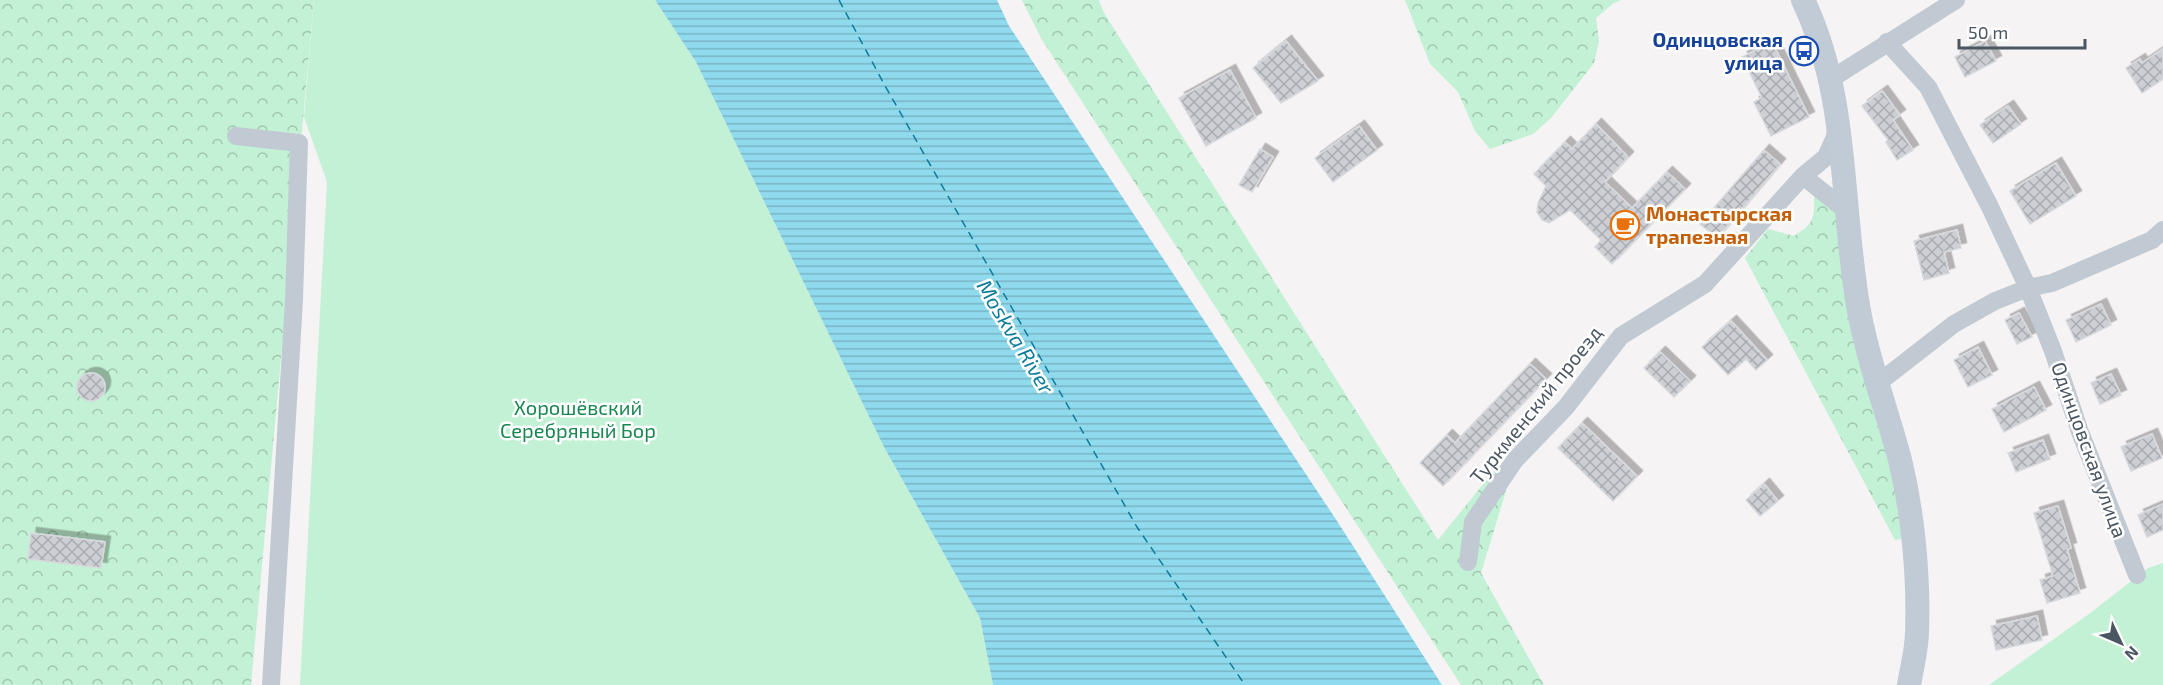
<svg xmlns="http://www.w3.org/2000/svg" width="2163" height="685" viewBox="0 0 2163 685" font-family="'Exo 2',sans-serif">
<defs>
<pattern id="forest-crowns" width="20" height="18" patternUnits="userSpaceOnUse" patternTransform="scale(1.5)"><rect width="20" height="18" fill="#c3f1d5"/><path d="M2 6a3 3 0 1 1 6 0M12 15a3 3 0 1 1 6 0" fill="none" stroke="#a0c6b0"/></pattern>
<pattern id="water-rules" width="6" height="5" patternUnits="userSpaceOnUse" patternTransform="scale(1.5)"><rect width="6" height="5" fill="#90daee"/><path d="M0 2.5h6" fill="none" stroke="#78b4c4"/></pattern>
<pattern id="building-cross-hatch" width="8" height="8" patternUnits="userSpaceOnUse" patternTransform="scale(1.5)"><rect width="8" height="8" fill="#cdcfd5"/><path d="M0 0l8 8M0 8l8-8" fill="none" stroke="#a8abb0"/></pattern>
<filter id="shadow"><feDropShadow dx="5.5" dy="-5.5" stdDeviation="0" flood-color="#0004"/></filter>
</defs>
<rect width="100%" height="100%" fill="#f5f3f3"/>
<path fill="#c3f1d5" d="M314,0H655L696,62L884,447L980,618L993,685H300L327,182L304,117Z
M2163,563V685H1989L2089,614L2148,568Z"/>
<path fill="url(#forest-crowns)" d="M0,0H314L251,685H0Z
M1022,0H1099L1104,13L1438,540L1497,467L1509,481L1481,573L1544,685H1461L1042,40Z
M1405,0H1621L1614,3L1596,18L1599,41L1594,63L1551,118L1533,134L1490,149L1475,131L1458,92L1430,64Z
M1814,196L1833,206L1843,237L1894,465L1906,538L1895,540L1745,258L1768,229L1794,236C1813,224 1815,219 1814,196Z"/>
<path fill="url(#water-rules)" d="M655,0H997L1009,26L1337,521L1442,685H993L980,618L884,447L696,62Z"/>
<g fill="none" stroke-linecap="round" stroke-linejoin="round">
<path stroke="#0c7c9b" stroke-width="1.5" stroke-dasharray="8 6" stroke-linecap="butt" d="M839,0L884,84L1137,527L1245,685"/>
</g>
<path fill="url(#building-cross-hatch)" stroke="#d7d9de" stroke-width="1.5" filter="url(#shadow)" d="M1286,41L1318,81L1281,103L1253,68Z
M1985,41L1996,61L1965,77L1955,57Z
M1772,42L1809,117L1771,136L1754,102L1762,98L1742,57Z
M2163,49V79L2142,93L2126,68L2140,59L2142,63Z
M1230,70L1256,118L1206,146L1179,98Z
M1882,91L1900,115L1893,120L1913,150L1897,160L1886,142L1888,140L1862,106Z
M2008,106L2021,124L1993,143L1980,125Z
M1596,124L1628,157L1605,182L1632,208L1667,172L1685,189L1612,264L1595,247L1601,240L1570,210L1549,223L1542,220L1537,212L1538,203L1546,186L1534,174L1565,142L1572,149Z
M1359,126L1377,150L1333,182L1315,158Z
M1260,149L1273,157L1252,192L1239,185Z
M1764,150L1780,164L1717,238L1700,224Z
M2056,163L2076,196L2030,224L2010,191Z
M1957,230L1961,248L1944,252L1949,273L1924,280L1914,241Z
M2101,304L2111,325L2076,342L2066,320Z
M2019,313L2032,337L2017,344L2005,320Z
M1731,321L1767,360L1756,370L1746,359L1728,375L1702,347Z
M1978,347L1992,375L1968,387L1954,360Z
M1660,352L1690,381L1674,397L1644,368Z
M1530,364L1546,379L1443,486L1420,463L1447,435L1455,443Z
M77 387a14 14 0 1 1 28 0a14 14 0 1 1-28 0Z
M2111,374L2121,395L2100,404L2091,383Z
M2034,387L2046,410L2004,432L1992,409Z
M1582,423L1637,476L1613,501L1558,448Z
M2152,434L2162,458L2131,471L2121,447Z
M2043,440L2050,459L2016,472L2008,453Z
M1764,484L1778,501L1760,516L1746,500Z
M2163,504V530L2147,537L2138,515Z
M2058,506L2071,548L2067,549L2080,593L2047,603L2040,580L2053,576L2034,513Z
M31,533L105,542L101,568L28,559Z
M2037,616L2042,640L1996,650L1991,626Z"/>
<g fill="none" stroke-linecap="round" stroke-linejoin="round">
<path stroke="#c1cad2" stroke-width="18" d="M1887,42L1928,87L1990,207L2028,288L2053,351L2080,432L2137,575
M1831,79L1956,0
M236,136L299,143L294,300L271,685
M1803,176L1848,212
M1877,384L1954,324L1995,301L2028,288L2052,283L2152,240L2163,230
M1468,562L1473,522L1515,460L1566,407L1621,336L1705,284L1803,176L1826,157L1835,137L1836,129"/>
<path stroke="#c1cbd6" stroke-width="24" d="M1803,0C1850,98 1840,206 1859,311C1868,362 1887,410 1900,460C1913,513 1919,577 1917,631C1917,649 1912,667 1909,685"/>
</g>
<defs>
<g id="bus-ring" transform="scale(1.5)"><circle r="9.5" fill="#fff" stroke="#1a4fb4" stroke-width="1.5"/><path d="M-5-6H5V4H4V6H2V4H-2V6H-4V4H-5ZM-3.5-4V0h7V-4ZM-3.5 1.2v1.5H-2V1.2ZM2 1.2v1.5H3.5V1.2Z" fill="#1a4fb4"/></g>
<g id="cafe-ring" transform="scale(1.5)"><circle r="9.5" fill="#fff" stroke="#e8710a" stroke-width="1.5"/><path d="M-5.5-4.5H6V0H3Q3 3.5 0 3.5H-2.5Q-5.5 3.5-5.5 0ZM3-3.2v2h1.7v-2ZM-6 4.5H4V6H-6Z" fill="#e8710a"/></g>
</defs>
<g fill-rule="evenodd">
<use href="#bus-ring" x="1804" y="51"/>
<use href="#cafe-ring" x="1625" y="225"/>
</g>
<g text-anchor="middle" stroke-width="5" stroke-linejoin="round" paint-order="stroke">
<g font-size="20" font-weight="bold" fill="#164399" stroke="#fff" text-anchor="end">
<text x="1783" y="47">Одинцовская<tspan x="1783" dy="23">улица</tspan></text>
</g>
<g font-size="20" font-weight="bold" fill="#c56008" stroke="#fff" text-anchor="start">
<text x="1646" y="221">Монастырская<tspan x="1646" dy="23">трапезная</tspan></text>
</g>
<g font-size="20" fill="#4a5661" stroke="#fff">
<text transform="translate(1536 405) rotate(-51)" y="7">Туркменский проезд</text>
<text transform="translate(2089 450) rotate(70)" y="7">Одинцовская улица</text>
</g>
<g font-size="20" fill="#17864f" stroke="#fff">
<text x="578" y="415">Хорошёвский<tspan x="578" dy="23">Серебряный Бор</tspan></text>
</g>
<g font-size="21" font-style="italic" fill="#0c7c9b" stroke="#fff">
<text transform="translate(1015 337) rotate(59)" y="7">Moskva River</text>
</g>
</g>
<g transform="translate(2121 643) rotate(134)" stroke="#ffffff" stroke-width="4.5" paint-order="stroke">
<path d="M0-4.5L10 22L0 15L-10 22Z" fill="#4a5661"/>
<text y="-9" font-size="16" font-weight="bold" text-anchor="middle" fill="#4a5661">N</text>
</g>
<path d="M1959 39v9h126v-9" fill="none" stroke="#4a5661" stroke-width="3"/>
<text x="1968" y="39" font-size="18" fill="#4a5661" stroke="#ffffff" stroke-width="4.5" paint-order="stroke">50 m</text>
</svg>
